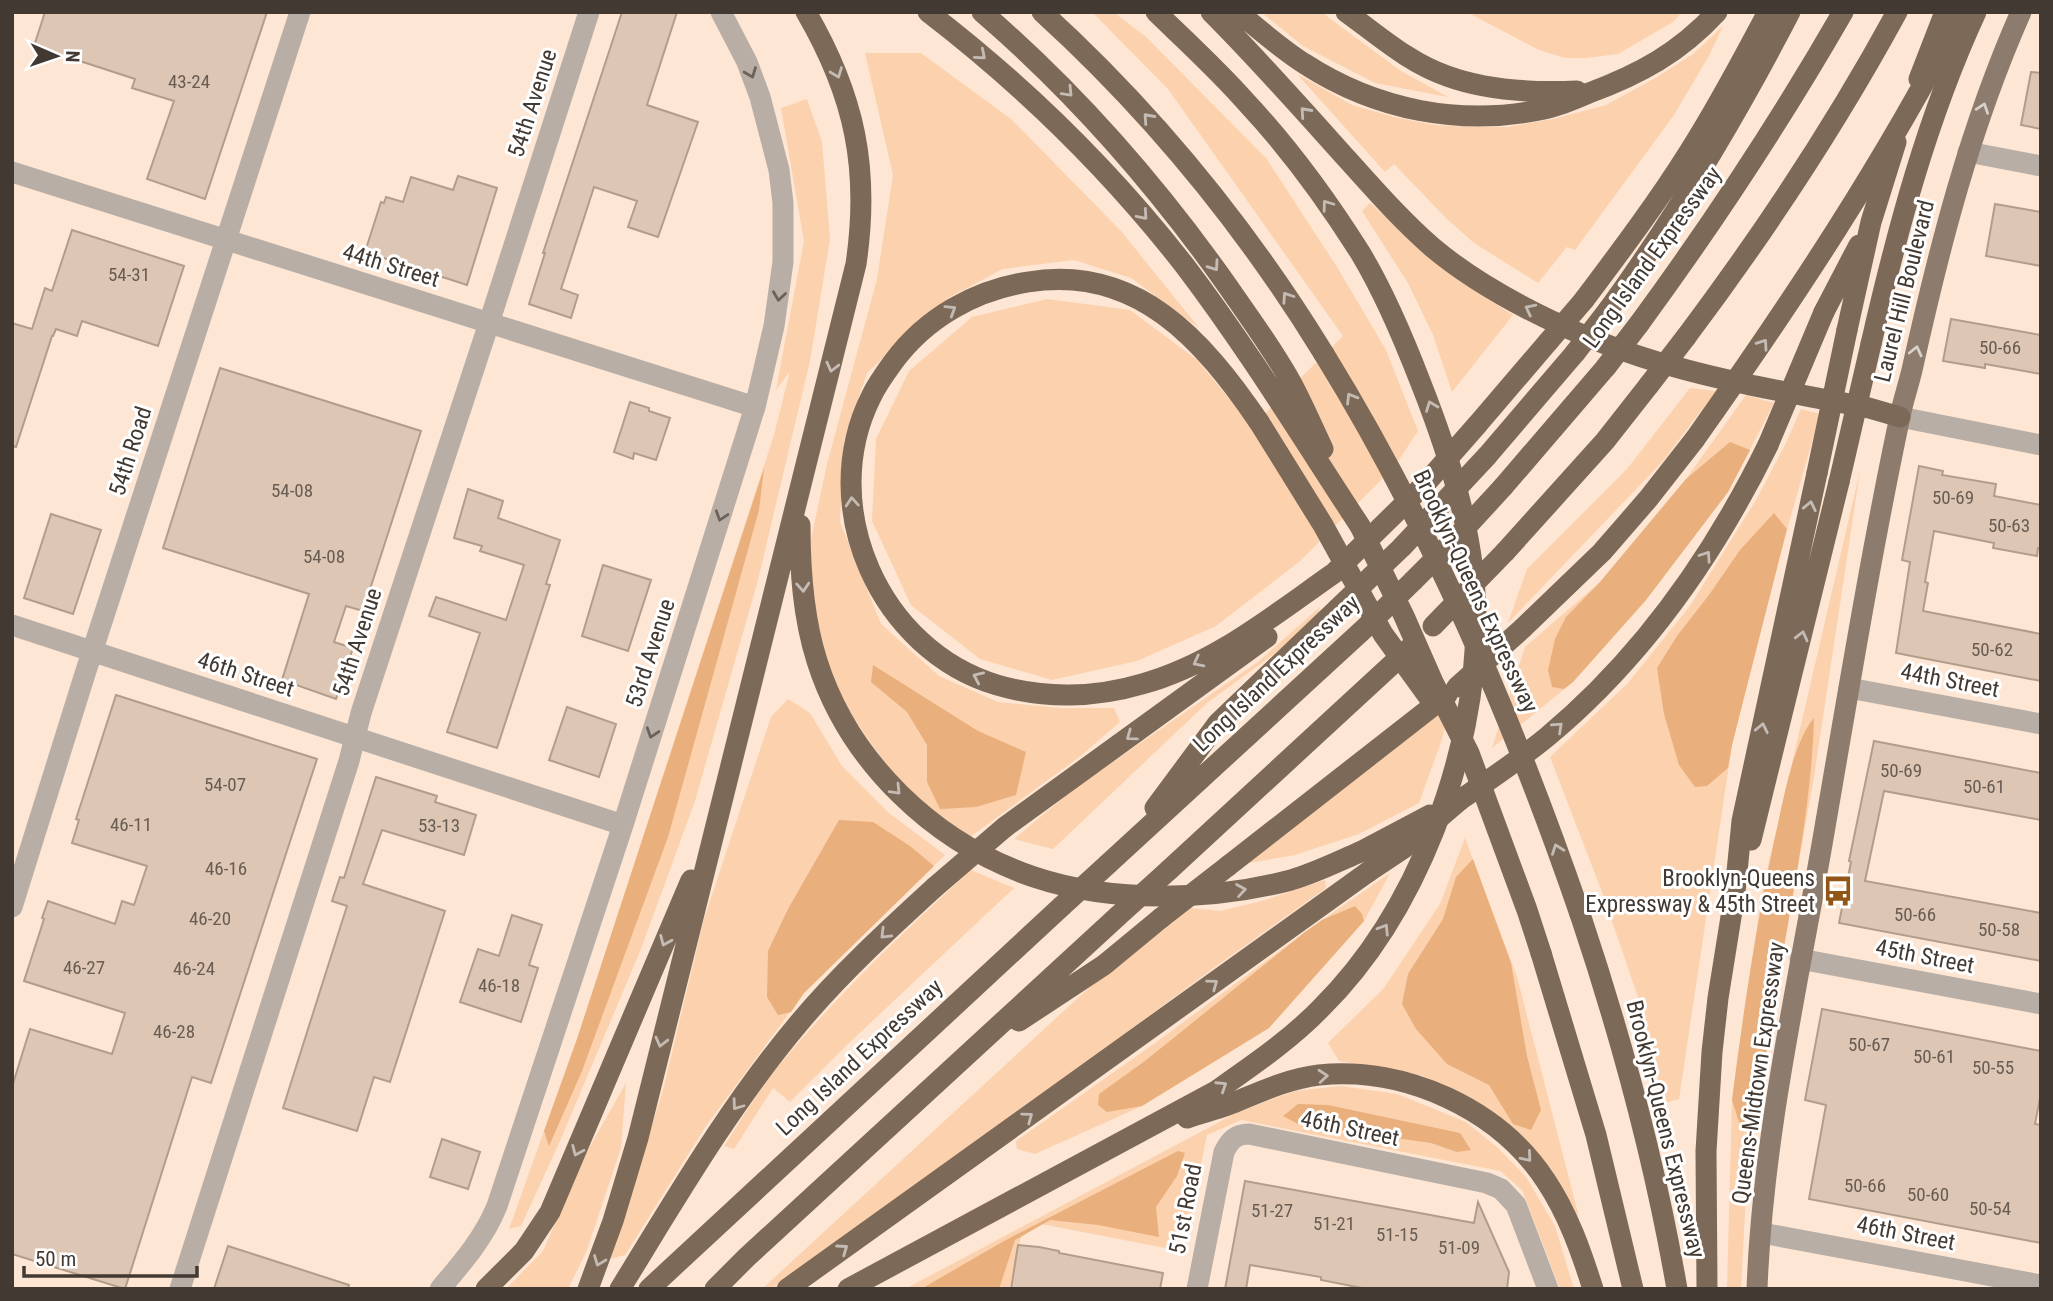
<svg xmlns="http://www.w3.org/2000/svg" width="2053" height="1301" viewBox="0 0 2053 1301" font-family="'Roboto Condensed',sans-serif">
<rect width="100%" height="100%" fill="#fde6d3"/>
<path fill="#fcd1ad" d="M1092,12H1113L1145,36L1266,158L1337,267L1386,350L1418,431L1395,466L1300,561L1216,626L1137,661L1052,680L980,659L911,605L872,521L876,439L909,371L972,317L1047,299L1130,310L1196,359L1252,426L1343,336L1168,89Z
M1261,12H1321L1401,71L1448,97L1375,83L1303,46Z
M1467,12H1682L1673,22L1618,54L1586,58H1565L1539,50Z
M1723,26L1710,54L1674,115L1575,250L1567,247L1538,283L1474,243L1446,218L1394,164L1385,172L1297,74L1352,105L1394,117L1434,125L1470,127H1507L1553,119L1606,105L1657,77L1693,54Z
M865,53H921L1011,119L1121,231L1199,328L1131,278L1074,260L1003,269L948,298L867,373L844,440L840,522L881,624L939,676L998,702L1061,708H1114L1120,722L1078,758L970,837L901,787L843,702L814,636L807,558L827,464L877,279L893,175Z
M807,99L822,142L830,239L810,361L758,580L695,801L641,949L560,1141L521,1226L509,1229L577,1039L774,435L790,371L776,390L804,241L781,108Z
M1370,203L1434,259L1472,289L1513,315L1452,392L1433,335L1408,283L1362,211Z
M1690,388L1716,391L1662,462L1508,623L1527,569L1627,469Z
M1746,395L1774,403L1728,492L1646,600L1573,682L1492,748L1525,647L1600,582L1686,479Z
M1801,409L1820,414L1773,579L1732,745L1679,1099L1664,1103L1639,1000L1602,892L1550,757L1627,684L1690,606L1756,500L1786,443Z
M1860,471L1814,777L1772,1011L1746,1194L1741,1289H1727L1732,1100L1762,892Z
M1320,607L1317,615L1281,649L1207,703L1053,849L1014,839L1074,789L1259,661Z
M1454,696L1440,745L1419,803L1359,834L1295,855L1249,863Z
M788,699L810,713L842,766L889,813L945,855L804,993L706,1126L625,1255L610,1259L663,1090L704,919L771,717Z
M1465,838L1517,977L1579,1217L1506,1121L1421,1075L1339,1061L1328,1043L1384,988L1440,904Z
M971,870L1014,888L848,1044L790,1102L773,1088L734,1149L724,1146C740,1122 754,1097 772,1074C832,1000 901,934 971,870Z
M1390,873L1364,921L1269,1028L1142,1106L1035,1154L1017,1149L1016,1141L1158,1041L1305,932Z
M1325,880L1326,888L1215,967L1043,1094L771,1289H762L1091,986L1191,908L1220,911L1265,900Z
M626,1083L621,1148L587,1250L568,1289H506L543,1251L584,1157Z
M1341,1086L1397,1094L1466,1122L1498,1148L1526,1177L1555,1226L1574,1289H1560L1522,1190L1500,1171L1241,1120L1207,1135L1186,1238L1176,1250L1041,1224L1021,1237L1009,1289H905L1240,1111L1295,1091Z"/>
<path fill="#e9af7c" d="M1730,442L1750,450L1728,492L1646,600L1573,682L1564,689L1552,687L1548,670L1555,639L1566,617L1600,582L1686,479Z
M764,468L759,510L668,837L582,1071L549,1146L544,1131L577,1039Z
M1774,513L1787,529L1732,745L1728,768L1707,786L1695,787L1679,765L1664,714L1657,668L1677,636L1709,595L1740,550Z
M873,665L978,731L1026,752L1016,795L976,807L940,809L927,782V745L907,712L871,682Z
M1814,718C1812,789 1799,860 1787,930C1776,991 1766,1053 1757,1114L1748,1125L1739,1122L1732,1100C1744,1006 1758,912 1779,819C1785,791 1795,740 1814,718Z
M839,820L873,822L910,846L934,866L804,993L791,1012L778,1015L767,997L768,951L788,909Z
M1473,859L1511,963L1527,1056L1541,1110L1531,1130L1513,1124L1489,1085L1447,1064L1416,1029L1402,1004L1408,974L1443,919L1456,877Z
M1355,906L1362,914L1364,921L1269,1028L1142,1106L1107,1112L1098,1105L1099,1094L1145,1061L1305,932L1322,920Z
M1298,1104L1328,1105L1460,1133L1471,1150L1457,1152L1431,1143L1298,1124L1283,1116Z
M1178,1151L1185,1153L1177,1176L1156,1207L1159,1237L1098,1225L1050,1220L1015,1240L999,1289H921L1004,1241Z"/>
<path fill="#ddc7b4" stroke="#b29d8b" stroke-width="2" d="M45,12H267L205,199L147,179L174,101L132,88L135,79L34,46Z
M622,12H677L647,105L698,122L658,237L628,227L637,201L594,187L561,289L578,295L571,318L529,304L545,253H543Z
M2031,72L2041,73V129L2021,125Z
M458,176L497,188L467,285L365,252L381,202L384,203L386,197L403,202L411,177L453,190Z
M1995,204L2041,212V266L1986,256Z
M72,230L184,266L158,346L82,321L77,336L56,329L53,336H52L16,447L12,446V323L32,329L45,288L52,291Z
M1951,319L2041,335V374L1985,364V368L1943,361Z
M220,368L421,431L363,611L346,606L334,642L353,648L336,699L282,680L309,594L163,548Z
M630,402L649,408V411L670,418L656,460L634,453L633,459L614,452Z
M1919,466L1943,471L1942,475L1996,484L1994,496L2041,505V549L2038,548L2037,556L1993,548L1994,543L1934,531L1925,582L1928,583L1923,611L2041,634V681L1896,653L1910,562L1902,560Z
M468,489L503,501L498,518L560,540L546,584L550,585L497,748L447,732L480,633L429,616L436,597L506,620L524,565L480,551L482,546L454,538Z
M51,514L101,530L73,614L24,598Z
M603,565L651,580L628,651L582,636Z
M116,695L317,759L211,1083L192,1077L125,1289L12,1254V1087L30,1029L112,1054L125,1013L24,981L44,919L42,918L48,901L115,924L122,901L134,905L147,866L72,843L79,820L76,819Z
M567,707L616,724L599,777L549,760Z
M1874,741L2041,773V820L1884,791L1865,881L2041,913V961L1839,923L1851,862L1849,861Z
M376,777L437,796L435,802L476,815L464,855L382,830L363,884L445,911L390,1082L374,1077L357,1131L283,1108L347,906L332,901L340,877L344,878Z
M512,915L542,925L529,965L538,968L521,1022L460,1002L478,949L499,956Z
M1822,1009L2041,1051V1093L2035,1124L2041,1125V1243L1809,1199L1826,1105L1805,1100Z
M442,1139L480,1152L468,1189L430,1177Z
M1245,1181L1474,1223L1478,1202L1509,1272L1507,1289H1367L1321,1280V1277L1250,1265L1246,1289H1225Z
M1018,1245L1039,1247L1059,1251V1253L1163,1273L1160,1289H1011Z
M228,1246L349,1285L348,1289H214Z"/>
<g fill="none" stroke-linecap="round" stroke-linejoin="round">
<path stroke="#b8aea6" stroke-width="21" d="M1968,152L2041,166
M12,172L755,407
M1900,417L2041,445
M12,625L623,825
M1849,688L2041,724
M12,907L84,677L300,12
M1800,959L2041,1004
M1762,1233L2041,1285
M180,1289L349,761L361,713L489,323L589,12
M440,1289C462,1263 484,1238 497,1206L623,825L755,407L774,326L783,262V203L779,170L760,97L747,62L721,12
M1197,1289L1224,1152C1230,1140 1236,1134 1249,1134L1487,1183L1501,1189L1516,1205L1548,1289"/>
<path stroke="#8d7c6d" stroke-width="21" d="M1757,1289C1763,1130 1800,977 1826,821C1849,688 1871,554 1899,421C1902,404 1908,387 1912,370C1939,248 1970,127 2021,12"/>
<path stroke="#7d6958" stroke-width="21" d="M928,12C1023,85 1111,171 1185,266C1248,349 1303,439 1360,526
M982,12C1076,93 1158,187 1229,288C1251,320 1275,352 1293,386C1304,407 1313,428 1323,449
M1042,12C1153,113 1246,227 1324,354
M1211,12C1258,59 1303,110 1347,159C1374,189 1401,220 1432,247C1494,299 1594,345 1672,366C1735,384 1804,395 1869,408L1900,417
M1238,12C1260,30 1281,49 1305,64C1376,110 1461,127 1544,109C1559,106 1574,99 1589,93C1640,74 1679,53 1717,12
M1346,12C1378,35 1409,63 1447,76C1488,91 1533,93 1577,91
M1919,79L1945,12
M1584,300C1620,252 1657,203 1689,152C1718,107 1743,59 1768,12
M1609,309C1677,215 1736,116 1790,12
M1824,312L1859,245
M1639,324C1713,223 1781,120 1843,12
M1847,330L1871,222L1896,142
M1686,337C1764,233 1835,126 1897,12
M1871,344C1897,231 1927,118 1976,12
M1259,422C1203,340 1137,264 1028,282C975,290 926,318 894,361C886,372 877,384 871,397C816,507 880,650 997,685C1044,699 1095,698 1142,684C1215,664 1275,614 1337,571
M1477,425L1548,342
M1487,456L1575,353
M1503,487L1606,367
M800,525C800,571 803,617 817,661C849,762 934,843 1034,877C1112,903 1212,901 1291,880C1315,873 1337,862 1360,852
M1505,552L1605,441L1649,385
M1333,574L1426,483
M1523,628L1602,552L1648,499L1695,439
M1460,800C1489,780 1519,760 1547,737C1642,658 1714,555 1768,445
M1155,808L1218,723L1402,547
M1005,827L1267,637
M1751,840L1839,482
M1108,864L1365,628L1413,581
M1228,866L1447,695
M1169,870L1412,646
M1580,914C1621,1036 1655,1162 1677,1289
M1541,953L1596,1135L1633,1289
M1019,1021L1104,965L1161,918
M1187,1118C1201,1113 1215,1110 1228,1105C1258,1093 1286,1079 1319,1075C1405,1066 1499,1109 1546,1181C1568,1214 1581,1251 1593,1289
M486,1289L524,1251L550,1212L691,880
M588,1289L613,1221L638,1138L856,264C870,169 855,96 806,12
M620,1289C676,1198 730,1105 799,1023C840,974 888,930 935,887
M649,1289L1062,906
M715,1289L747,1257L1118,916
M787,1289L1368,872
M848,1289L1216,1091C1253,1065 1290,1040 1321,1008C1417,913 1476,755 1476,621C1476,538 1450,457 1420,381C1403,337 1385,294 1361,254C1327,200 1289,148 1246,102C1218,70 1186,41 1156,12
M1707,1289L1706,1151L1712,1052L1718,998L1735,892L1742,821L1817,473"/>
<path stroke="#7d6958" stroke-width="21" d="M1548,342L1584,300
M1575,353L1609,309
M1324,354C1432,529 1513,720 1580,914
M1606,367L1639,324
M1649,385L1686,337
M1259,422L1323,525L1383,634L1433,703
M1695,439C1792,302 1885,162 1962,12
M1768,445L1824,312
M1817,473L1847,330
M1839,482L1871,344
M1426,483L1477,425
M1360,526L1404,616L1433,682L1469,753L1527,910L1541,953
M1402,547L1487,456
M1413,581L1457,537L1503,487
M1433,626L1505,552
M1457,687L1523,628
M1360,852L1430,815
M1368,872L1404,848L1460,800
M935,887L1005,827
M1062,906L1108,864
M1118,916L1169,870
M1161,918L1228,866"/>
</g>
<defs><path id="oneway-chevron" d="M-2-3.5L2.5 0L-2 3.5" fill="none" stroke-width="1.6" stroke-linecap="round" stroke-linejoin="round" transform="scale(1.75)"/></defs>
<g stroke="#c4bcb4">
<use href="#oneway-chevron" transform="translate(981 55) rotate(41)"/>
<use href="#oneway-chevron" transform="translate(837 73) rotate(69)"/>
<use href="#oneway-chevron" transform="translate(1068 92) rotate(46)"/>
<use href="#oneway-chevron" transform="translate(1305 112) rotate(-132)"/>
<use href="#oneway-chevron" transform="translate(1148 118) rotate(-132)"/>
<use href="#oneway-chevron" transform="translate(1327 205) rotate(-126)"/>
<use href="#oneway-chevron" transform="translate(1143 215) rotate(49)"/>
<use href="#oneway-chevron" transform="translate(1214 266) rotate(55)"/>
<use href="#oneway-chevron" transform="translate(1287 297) rotate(-124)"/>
<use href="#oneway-chevron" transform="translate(1530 309) rotate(-153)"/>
<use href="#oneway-chevron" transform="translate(951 310) rotate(-32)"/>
<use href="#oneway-chevron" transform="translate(1763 344) rotate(-55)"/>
<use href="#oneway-chevron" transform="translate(832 367) rotate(104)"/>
<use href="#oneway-chevron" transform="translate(1351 398) rotate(-121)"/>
<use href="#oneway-chevron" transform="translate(1431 406) rotate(-111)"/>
<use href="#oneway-chevron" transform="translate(852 502) rotate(-94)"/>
<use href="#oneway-chevron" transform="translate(1810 506) rotate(-78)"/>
<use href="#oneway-chevron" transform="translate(1706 556) rotate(-56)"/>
<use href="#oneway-chevron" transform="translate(803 587) rotate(86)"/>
<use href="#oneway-chevron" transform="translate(1802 636) rotate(-76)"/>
<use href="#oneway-chevron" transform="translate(1198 662) rotate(153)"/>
<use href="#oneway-chevron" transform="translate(978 677) rotate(-156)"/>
<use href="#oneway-chevron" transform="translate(1558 727) rotate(-42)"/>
<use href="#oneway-chevron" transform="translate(1762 728) rotate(-78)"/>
<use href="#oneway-chevron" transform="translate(1131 736) rotate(144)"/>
<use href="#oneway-chevron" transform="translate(896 790) rotate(46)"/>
<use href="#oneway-chevron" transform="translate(1557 849) rotate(-110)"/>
<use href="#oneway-chevron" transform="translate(1241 890) rotate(-9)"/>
<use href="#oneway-chevron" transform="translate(1384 929) rotate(-58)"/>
<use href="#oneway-chevron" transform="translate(885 934) rotate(135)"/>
<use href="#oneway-chevron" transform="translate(665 941) rotate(113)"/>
<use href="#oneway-chevron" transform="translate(1213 984) rotate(-36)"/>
<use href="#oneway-chevron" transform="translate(661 1042) rotate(104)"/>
<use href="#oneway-chevron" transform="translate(1323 1076) rotate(-5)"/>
<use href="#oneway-chevron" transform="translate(1222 1086) rotate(-33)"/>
<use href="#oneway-chevron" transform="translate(737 1105) rotate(126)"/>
<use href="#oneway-chevron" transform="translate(1028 1117) rotate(-36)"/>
<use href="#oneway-chevron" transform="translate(577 1151) rotate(113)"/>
<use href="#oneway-chevron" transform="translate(1527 1157) rotate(50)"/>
<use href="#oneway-chevron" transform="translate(843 1249) rotate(-35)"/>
<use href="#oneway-chevron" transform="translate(599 1261) rotate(111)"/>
</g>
<g stroke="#6b625b">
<use href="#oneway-chevron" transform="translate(751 73) rotate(69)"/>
<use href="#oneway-chevron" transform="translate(779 296) rotate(98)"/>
<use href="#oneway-chevron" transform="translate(721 516) rotate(108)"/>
<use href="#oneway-chevron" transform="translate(652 733) rotate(108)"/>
</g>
<g stroke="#d7d1cc">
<use href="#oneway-chevron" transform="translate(1983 108) rotate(-71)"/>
<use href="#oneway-chevron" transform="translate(1916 351) rotate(-77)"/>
</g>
<defs>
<g id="bus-bare" transform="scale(2.415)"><path d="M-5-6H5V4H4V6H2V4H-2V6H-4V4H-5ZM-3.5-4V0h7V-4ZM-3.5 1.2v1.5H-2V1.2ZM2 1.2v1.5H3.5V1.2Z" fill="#915616" stroke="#fff" stroke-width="2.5" paint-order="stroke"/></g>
</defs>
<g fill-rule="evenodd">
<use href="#bus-bare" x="1838" y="891"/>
</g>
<g text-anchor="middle" stroke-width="6" stroke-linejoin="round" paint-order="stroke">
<g font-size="19" fill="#695c52">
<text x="189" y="88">43-24</text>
<text x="129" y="281">54-31</text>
<text x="2000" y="354">50-66</text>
<text x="292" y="497">54-08</text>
<text x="1953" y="504">50-69</text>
<text x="2009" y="532">50-63</text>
<text x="324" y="563">54-08</text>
<text x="1992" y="656">50-62</text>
<text x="1901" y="777">50-69</text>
<text x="225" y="791">54-07</text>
<text x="1984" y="793">50-61</text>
<text x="131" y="831">46-11</text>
<text x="439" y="832">53-13</text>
<text x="226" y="875">46-16</text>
<text x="1915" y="921">50-66</text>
<text x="210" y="925">46-20</text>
<text x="1999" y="936">50-58</text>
<text x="84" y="974">46-27</text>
<text x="194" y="975">46-24</text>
<text x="499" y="992">46-18</text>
<text x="174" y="1038">46-28</text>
<text x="1869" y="1051">50-67</text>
<text x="1934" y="1063">50-61</text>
<text x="1993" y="1074">50-55</text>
<text x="1865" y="1192">50-66</text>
<text x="1928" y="1201">50-60</text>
<text x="1990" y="1215">50-54</text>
<text x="1272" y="1217">51-27</text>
<text x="1334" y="1230">51-21</text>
<text x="1397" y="1241">51-15</text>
<text x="1459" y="1254">51-09</text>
</g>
<g font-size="23" fill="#423932" stroke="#fff">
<text transform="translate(532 103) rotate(-72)" y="8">54th Avenue</text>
<text transform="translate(1652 257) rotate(-54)" y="8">Long Island Expressway</text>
<text transform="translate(391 265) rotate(17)" y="8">44th Street</text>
<text transform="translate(1904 291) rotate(-76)" y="8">Laurel Hill Boulevard</text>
<text transform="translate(130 451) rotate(-72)" y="8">54th Road</text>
<text transform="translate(1476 591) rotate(65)" y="8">Brooklyn-Queens Expressway</text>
<text transform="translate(357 642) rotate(-72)" y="8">54th Avenue</text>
<text transform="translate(650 653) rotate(-72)" y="8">53rd Avenue</text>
<text transform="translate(1276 673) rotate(-43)" y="8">Long Island Expressway</text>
<text transform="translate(246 674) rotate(18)" y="8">46th Street</text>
<text transform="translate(1950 680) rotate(11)" y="8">44th Street</text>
<text transform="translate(1925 956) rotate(11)" y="8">45th Street</text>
<text transform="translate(859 1057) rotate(-43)" y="8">Long Island Expressway</text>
<text transform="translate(1758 1073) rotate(-82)" y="8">Queens-Midtown Expressway</text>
<text transform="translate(1350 1128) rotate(12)" y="8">46th Street</text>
<text transform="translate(1666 1129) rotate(76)" y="8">Brooklyn-Queens Expressway</text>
<text transform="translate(1185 1209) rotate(-79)" y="8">51st Road</text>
<text transform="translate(1906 1233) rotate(11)" y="8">46th Street</text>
</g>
<g font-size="23" fill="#423932" stroke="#fff" text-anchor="end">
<text x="1815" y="886">Brooklyn-Queens<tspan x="1815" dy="26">Expressway &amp; 45th Street</tspan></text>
</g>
</g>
<rect width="2053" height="1301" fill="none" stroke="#423932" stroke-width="28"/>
<g transform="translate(56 56) rotate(92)" stroke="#ffffff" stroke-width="5" paint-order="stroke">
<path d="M0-5L12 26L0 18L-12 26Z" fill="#423932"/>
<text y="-10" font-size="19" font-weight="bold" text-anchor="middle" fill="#423932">N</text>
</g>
<path d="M24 1266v10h173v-10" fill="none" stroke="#423932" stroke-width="3.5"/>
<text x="35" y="1266" font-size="21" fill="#423932" stroke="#ffffff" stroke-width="5" paint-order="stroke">50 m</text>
</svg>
